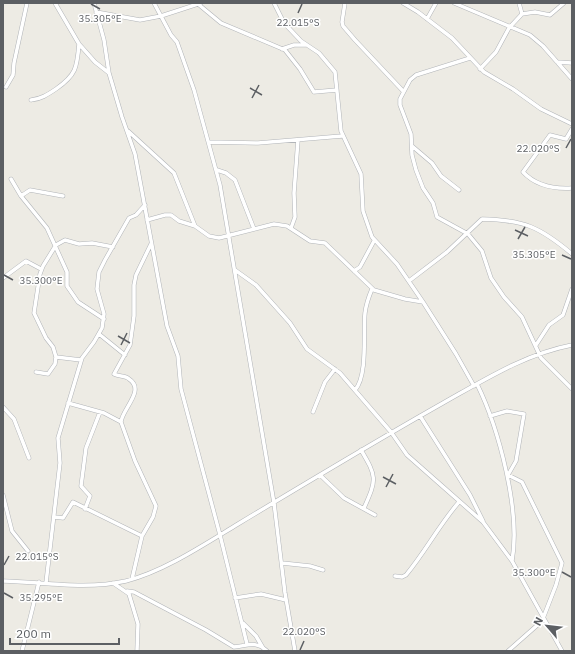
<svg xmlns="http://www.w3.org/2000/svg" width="575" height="654" viewBox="0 0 575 654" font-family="'IBM Plex Sans',sans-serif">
<rect width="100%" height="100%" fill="#edebe4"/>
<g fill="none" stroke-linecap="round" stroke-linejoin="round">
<g stroke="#b1b4b8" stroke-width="4.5">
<path id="minor" d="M55,3L79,44L95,62L109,73L104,40L94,3
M154,3L171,35L177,42L194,90L220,185L274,503L285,593L295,651
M274,3L284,23L301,41L319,53L335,72L341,131L361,174L363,211L372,237L397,264L423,302L456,354L474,386
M345,3L342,22L343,26L355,40L403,91
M403,3L418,12L452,38L484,72L513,89L541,109L572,124
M454,3L530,35L543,46L572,79
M198,4L221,23L285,50L300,69L314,92L337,90
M96,12L140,20L161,16L201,3
M522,14L535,12L550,15L564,3
M427,19L436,3
M282,49L294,45H306
M470,58L416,75L410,80L400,99V105L411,134L412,155L416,170L423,188L433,203L437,217L468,234L482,251L491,278L504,297L522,317L541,358L572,389
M557,62L572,63
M480,69L496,52L509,28L522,14L519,3
M109,73L122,117L135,154L167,326L178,356L181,389L220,535L247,644
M6,87L13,75L14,63L27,3
M31,100C41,99 47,95 56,89C76,75 77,68 79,44
M572,129L566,139L550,135L523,172C536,186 555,189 572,188
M128,131L174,173L195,226
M209,142L258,143L342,136
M412,146L432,163L441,176L459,190
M217,170L226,173L235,180L254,229
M11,179L21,196L47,228L67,272V286L78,302L104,319
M21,196L30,190L63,196
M147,220L165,215H171L179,221L195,226L209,236L219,238L274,224L287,226L310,241L325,243L374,290L405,299L423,302
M291,228L295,217L294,193L298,140
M235,270L256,285L290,323L307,349L340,373L391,432L407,455L483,522L512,561L562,651
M354,271L360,267L374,241
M3,278L26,261L41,269
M409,281L447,252L482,219C524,220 540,227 572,254
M99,334L125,355
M536,345L549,325L563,315L572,289
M56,357L81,360
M36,372L48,374L55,364L56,357L53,347L46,338L34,313L40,274L43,266L56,245L65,240L79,244L92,243L113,247
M477,384C499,429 521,512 512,561
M355,390C368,376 363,332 365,313C366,305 369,296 372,289
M68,403L104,413L121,422
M3,407L14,419L29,458
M313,412L325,382L335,369
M420,416L470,495L483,521
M490,416L507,411L524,414L516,461L508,475
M361,450C377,477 377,479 364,508
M320,475L344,498L375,515
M3,495L12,531L28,551
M85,509L90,496L81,486L86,448L100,412
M55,517L63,518L73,502L142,536
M282,563L310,566L323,570
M395,576L402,577L406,575C426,551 439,525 459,502
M132,579L142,536L153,517L156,506L135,461L121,422C122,409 146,390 129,379C125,375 119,377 114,374L130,345L134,316V285L136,275L151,244
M3,581C43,582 86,590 126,581C163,572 205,544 238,524C306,483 374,442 443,403C484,380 525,354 572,345
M46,583L60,463L58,438L82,358L94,342L102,328L104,314L97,289L99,272L105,260L129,218L136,215L145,205
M113,583L129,594L138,624L137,651
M127,591L134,592L206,630L234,647C247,646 255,640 267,651
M235,598L261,594L286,600
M243,623L256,636L263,648
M22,651L39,582
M508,651L542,621L556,585L562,563L522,482L508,475"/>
</g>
<use href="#minor" stroke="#fff" stroke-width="3.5"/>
</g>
<path fill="none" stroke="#5c5f63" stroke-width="1.5" d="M91,4L100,9M298,13L302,4M250,88L262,95M252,98L259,85M566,148L571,139M515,230L528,236M518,239L525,227M562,255L571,259M4,275L13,280M118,336L130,343M121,345L127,333M383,477L396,484M386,487L393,474M4,565L9,556M562,572L571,577M4,593L13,598M300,650L304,641"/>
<g font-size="10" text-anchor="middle" fill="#5c5f63" stroke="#fff" stroke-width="3" stroke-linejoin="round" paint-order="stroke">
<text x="100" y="22">35.305°E</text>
<text x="298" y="26">22.015°S</text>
<text x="538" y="152">22.020°S</text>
<text x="534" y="258">35.305°E</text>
<text x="41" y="284">35.300°E</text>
<text x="37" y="560">22.015°S</text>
<text x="534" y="576">35.300°E</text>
<text x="41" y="601">35.295°E</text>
<text x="304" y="635">22.020°S</text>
</g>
<rect width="575" height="654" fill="none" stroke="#5c5f63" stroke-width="8"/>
<g transform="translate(547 626) rotate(298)" stroke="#ffffff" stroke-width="3" paint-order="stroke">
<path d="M0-3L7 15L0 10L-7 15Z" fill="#5c5f63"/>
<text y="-6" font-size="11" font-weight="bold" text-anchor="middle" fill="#5c5f63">N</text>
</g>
<path d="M10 638v6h109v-6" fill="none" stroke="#5c5f63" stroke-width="2"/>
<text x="16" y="638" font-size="12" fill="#5c5f63" stroke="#ffffff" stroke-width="3" paint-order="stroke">200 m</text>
</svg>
